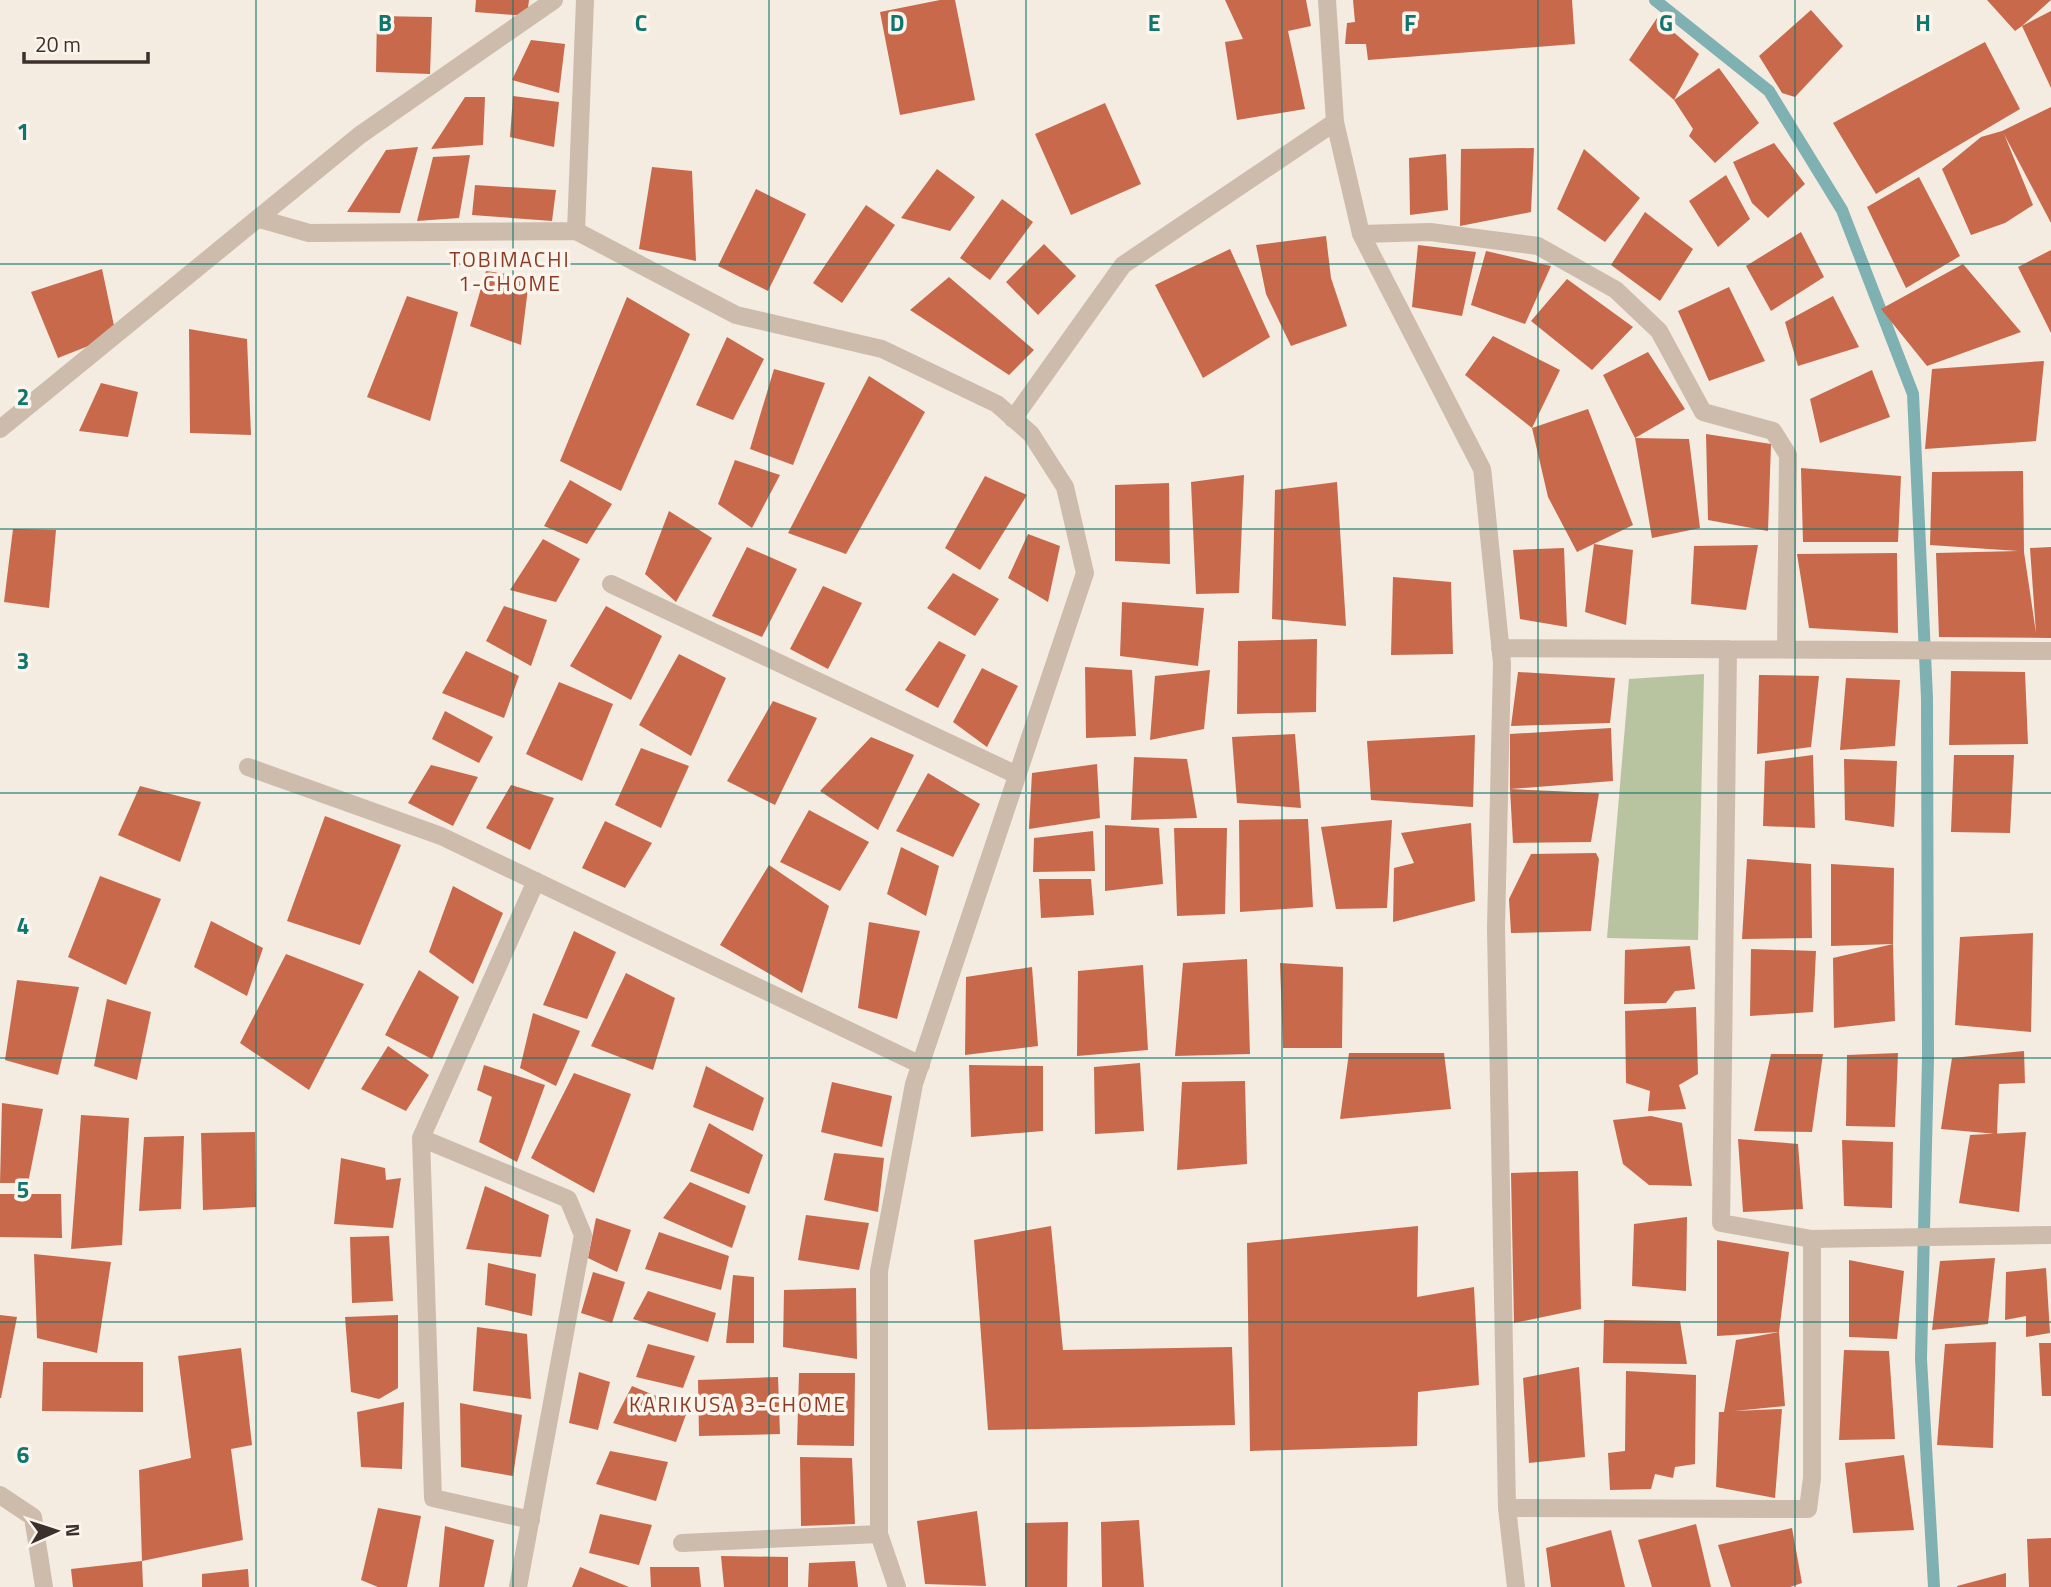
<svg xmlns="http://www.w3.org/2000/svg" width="2051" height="1587" viewBox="0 0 2051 1587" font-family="'Titillium Web',sans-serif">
<rect width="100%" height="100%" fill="#f4ebe1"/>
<path fill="#b8c4a0" d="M1704,674L1698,940L1607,938L1629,679Z"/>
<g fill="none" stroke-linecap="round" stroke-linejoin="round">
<path stroke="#7fb0b2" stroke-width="12" d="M1655,0L1769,91L1842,210L1913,394L1927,698L1928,1059L1921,1359L1934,1587"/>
</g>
<path fill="#c8694b" d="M476,0H529L527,16L475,12Z
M940,0H955L975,100L900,115L880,12Z
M1225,0H1306L1311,26L1288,31L1305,109L1237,120L1225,42L1243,39Z
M1353,0H1572L1575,44L1368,60L1366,44H1345L1347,23L1355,22Z
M1987,0H2051L2022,26L2051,11V88L2022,26L2015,31Z
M1811,10L1843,46L1795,97L1782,93L1759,56Z
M377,16L432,17L430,74L376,72Z
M1657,18L1699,54L1674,100L1629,60Z
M531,40L565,44L559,93L512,80Z
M1985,42L2020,109L1876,194L1833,123Z
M1719,68L1759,123L1715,163L1689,136L1693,129L1674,100Z
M513,96L559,102L554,147L510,137Z
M465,97H485L483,145L431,149Z
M1105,103L1141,184L1071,215L1035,134Z
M2051,107V223L2004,134L2033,205L2005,223L1971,235L1942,169L1981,137L2002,131Z
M1774,143L1805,184L1768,218L1752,203L1733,162Z
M418,147L400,213L347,212L386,150Z
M1534,148L1531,212L1460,226L1461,149Z
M1584,149L1640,198L1605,242L1557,209Z
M1446,154L1448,210L1410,215L1409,158Z
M470,155L459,218L417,221L433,157Z
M652,167L692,171L696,261L639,249Z
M937,169L975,197L950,231L901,218Z
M1726,175L1750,219L1718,247L1689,201Z
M1919,177L1960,256L1906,288L1867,207Z
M475,185L556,190L552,221L472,215Z
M756,189L806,214L768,291L718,266Z
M1002,199L1033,222L990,280L960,258Z
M866,205L895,225L842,303L813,283Z
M1645,212L1693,249L1660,301L1611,265Z
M1801,232L1824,277L1771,311L1746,266Z
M1326,236L1331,278L1347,326L1291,346L1266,294L1256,245Z
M1044,244L1076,276L1038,315L1006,282Z
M1418,245L1476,252L1462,316L1412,307Z
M1230,249L1270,337L1203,378L1155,285Z
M2051,250V333L2018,267Z
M1486,251L1551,266L1525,324L1471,305Z
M1963,264L2021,332L1927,366L1881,309Z
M102,269L116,335L58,358L31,292Z
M486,271L539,279L528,288L521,345L470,326Z
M949,277L1034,350L1009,375L910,310Z
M1567,279L1633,327L1592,370L1531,321Z
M1729,287L1765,361L1709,381L1678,311Z
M407,296L458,312L430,421L367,397Z
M1833,296L1859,347L1798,366L1785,322Z
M627,297L690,334L621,491L560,461Z
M189,329L247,339L251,435L190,433Z
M1493,336L1560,370L1532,428L1465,375Z
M727,337L764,359L733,420L696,405Z
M1648,352L1685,409L1635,438L1603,375Z
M2044,361L2036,441L1925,449L1932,369Z
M774,369L825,383L793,465L750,449Z
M1872,370L1890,417L1820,443L1810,399Z
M869,376L925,412L846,554L788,533Z
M101,383L138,392L128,437L79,431Z
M1588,409L1633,525L1577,552L1548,497L1532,428Z
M1706,434L1771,444L1768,531L1708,520Z
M1635,438L1689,439L1700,528L1652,538Z
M735,460L780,475L752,528L718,504Z
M1801,468L1901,476L1898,542H1803Z
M2023,471L2024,552L2036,633L2030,548L2051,547V638L1939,637L1936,553L2018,551L1930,545L1932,472Z
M1244,475L1239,593L1196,594L1191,482Z
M985,476L1027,495L980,570L945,548Z
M570,480L612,504L587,544L544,526Z
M1337,482L1346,626L1272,619L1275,490Z
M1169,483L1170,564L1115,561V485Z
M669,511L712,538L676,602L645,574Z
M13,529L56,530L49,608L4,602Z
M1028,534L1060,546L1048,602L1008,578Z
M543,539L580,559L556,602L510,590Z
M1594,544L1633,550L1626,625L1585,612Z
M1758,545L1746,610L1691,604L1694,546Z
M747,547L797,569L762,637L712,616Z
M1564,548L1567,627L1520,619L1513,550Z
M1897,553L1898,633L1809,628L1797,554Z
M953,573L999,599L975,636L927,608Z
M1393,577L1451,582L1453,654L1391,655Z
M823,586L862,603L828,669L790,649Z
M1122,602L1204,608L1198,666L1120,656Z
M504,606L547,620L531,666L486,641Z
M606,606L662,636L631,700L570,666Z
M1317,639L1316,712L1237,714L1238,641Z
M939,641L966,655L938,708L905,690Z
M466,651L519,676L504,718L442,693Z
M679,654L726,678L691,756L639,725Z
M1085,667L1132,670L1136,736L1086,738Z
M982,668L1018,686L987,747L953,722Z
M1210,670L1204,729L1150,740L1155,676Z
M1951,671L2025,672L2028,744L1949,745Z
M1518,672L1615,678L1610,723L1511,726Z
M1759,675L1819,676L1811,747L1757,754Z
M1846,678L1900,680L1895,746L1840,750Z
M559,682L613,704L582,781L526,754Z
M773,701L817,718L775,805L727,781Z
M445,711L493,737L479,763L432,739Z
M1611,728L1613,781L1510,789L1599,793L1591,842L1513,843L1510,789V734Z
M1295,734L1301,808L1237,803L1232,737Z
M1475,735L1473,807L1371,800L1367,741Z
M871,737L914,755L878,830L820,791Z
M641,748L689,766L661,828L615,805Z
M1813,755L1815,828L1763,826L1765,761Z
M1954,755H2014L2010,833L1951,832Z
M1134,757L1187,759L1197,818L1131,820Z
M1844,759L1897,761L1894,827L1845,820Z
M1097,764L1100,818L1029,829L1032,773Z
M431,765L478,777L453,826L408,803Z
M928,773L980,804L953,857L896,831Z
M511,785L554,798L530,850L486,828Z
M140,786L201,802L180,862L118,835Z
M809,810L869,842L840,891L780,862Z
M325,816L401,845L360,945L287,921Z
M1308,819L1313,907L1240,912L1239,820Z
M1392,820L1387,908L1336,909L1321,827Z
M605,821L652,843L625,888L582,868Z
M1471,823L1475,901L1393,922L1394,868L1414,863L1401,833Z
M1105,825L1159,828L1163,884L1105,891Z
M1174,828H1227L1225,914L1177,916Z
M1093,831L1095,871L1033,872L1034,838Z
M901,847L939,866L926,916L887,894Z
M1596,853L1599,859L1591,931L1511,933L1509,899L1531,854Z
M1747,859L1811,864L1812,938L1742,939Z
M1831,864L1894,868L1893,944L1831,946Z
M769,865L829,906L802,993L720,945Z
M100,876L161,899L126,985L68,957Z
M1039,879H1091L1094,915L1041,918Z
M453,886L503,913L473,984L429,952Z
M211,921L263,948L247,996L194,967Z
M869,922L920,931L897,1019L858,1008Z
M574,931L616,952L587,1019L543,1005Z
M2033,933L2031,1032L1955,1025L1960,937Z
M1893,944L1895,1021L1834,1028L1833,958Z
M1690,946L1695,989L1675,991L1666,1003L1624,1004L1625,950Z
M1751,949L1816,951L1813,1012L1750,1016Z
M286,954L364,984L309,1090L240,1043Z
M1247,959L1250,1054L1175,1056L1183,963Z
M1280,963L1343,967L1342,1048H1283Z
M1143,965L1148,1050L1077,1056L1078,971Z
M1032,967L1038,1046L965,1055L966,977Z
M419,970L459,997L432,1059L385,1035Z
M626,973L675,998L653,1070L591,1046Z
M17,980L79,987L58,1075L5,1060Z
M107,999L151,1012L137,1080L94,1066Z
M1696,1007L1698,1074L1679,1085L1686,1109L1648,1111L1650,1091L1626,1083L1625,1011Z
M533,1013L580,1031L556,1086L520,1068Z
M388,1046L429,1075L406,1111L361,1089Z
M2024,1051L2025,1083L1999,1084L1997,1134L1941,1129L1952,1058Z
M1349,1053H1444L1451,1109L1340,1119Z
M1898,1053L1895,1127L1846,1126L1847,1055Z
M1771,1054H1823L1812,1132L1754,1131Z
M1140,1063L1144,1131L1095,1134L1094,1067Z
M484,1065L545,1085L517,1162L479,1142L492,1097L477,1090Z
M969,1065L1043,1066V1131L971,1137Z
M706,1066L764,1098L753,1131L693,1107Z
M574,1073L631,1094L594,1193L531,1158Z
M1245,1081L1247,1164L1177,1170L1182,1082Z
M832,1082L892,1096L882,1147L821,1132Z
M2,1103L43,1109L28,1183H0Z
M81,1115L129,1118L122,1245L71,1249Z
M1651,1116L1682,1123L1692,1186L1649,1185L1623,1164L1613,1120Z
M709,1123L763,1155L749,1194L690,1171Z
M255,1132L256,1207L203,1210L201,1133Z
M2026,1132L2019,1212L1959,1203L1970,1135Z
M184,1136L181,1209L139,1211L144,1137Z
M1738,1139L1798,1144L1803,1209L1743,1212Z
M1842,1140L1893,1142L1892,1208L1844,1206Z
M834,1153L884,1158L878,1212L824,1200Z
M341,1158L385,1168L386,1180L401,1178L393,1228L334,1224Z
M1578,1171L1581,1309L1514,1323L1511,1173Z
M690,1182L746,1206L732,1248L663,1218Z
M485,1186L549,1215L541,1257L466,1249Z
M0,1194H61L62,1238L0,1237Z
M806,1215L869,1223L859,1270L798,1260Z
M1687,1217L1686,1291L1632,1286L1634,1224Z
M596,1218L631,1230L617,1272L588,1258Z
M1051,1226L1063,1350L1232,1347L1235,1425L988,1430L974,1240Z
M1418,1226L1417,1297L1474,1287L1479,1385L1418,1392L1417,1446L1250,1451L1247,1243Z
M659,1232L729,1256L721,1290L645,1269Z
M389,1236L393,1301L352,1303L350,1237Z
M1717,1240L1789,1252L1779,1332L1785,1406L1734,1411L1782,1409L1775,1498L1716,1487L1719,1412H1724L1736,1340L1779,1332L1717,1336Z
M34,1254L111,1262L97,1353L37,1338Z
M1995,1258L1988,1324L1932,1330L1940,1261Z
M1849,1260L1904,1271L1897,1339L1849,1337Z
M488,1263L536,1274L532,1316L485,1305Z
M2046,1268L2050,1333L2026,1337V1316L2005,1320L2006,1272Z
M593,1272L625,1282L612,1323L581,1313Z
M733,1275L754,1277V1343H726Z
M856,1288L857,1359L783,1347L784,1290Z
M648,1291L716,1313L708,1342L633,1319Z
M0,1315L17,1317L1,1398H0Z
M398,1315V1388L379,1399L351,1392L345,1317Z
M1604,1320L1680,1321L1687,1364L1603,1363Z
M477,1327L527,1334L531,1399L473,1391Z
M1996,1342L1993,1448L1937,1445L1945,1344Z
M2039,1343H2051V1396H2042Z
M648,1344L695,1356L683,1388L636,1377Z
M241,1348L252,1445L231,1449L243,1540L142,1561L139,1470L191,1458L178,1356Z
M1844,1350L1889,1351L1895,1439L1839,1440Z
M43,1362H143V1412L42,1411Z
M1579,1367L1585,1457L1529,1463L1523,1378Z
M1626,1371L1696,1375L1695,1464L1675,1467L1673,1478L1655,1474L1651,1489L1610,1490L1608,1453L1625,1451Z
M579,1372L610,1382L598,1430L569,1423Z
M799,1373H855L854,1446L797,1445Z
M778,1377L780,1434L699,1436L698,1380Z
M632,1386L688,1409L676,1442L613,1423Z
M404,1402L402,1469L361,1467L357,1412Z
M460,1403L522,1415L513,1476L461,1467Z
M610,1451L668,1462L656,1501L596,1484Z
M1904,1455L1914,1530L1853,1533L1845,1463Z
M800,1457L852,1458L855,1524L801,1526Z
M378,1508L421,1516L407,1587H378L361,1580Z
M977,1511L986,1586L925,1584L917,1521Z
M600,1514L652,1525L639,1565L589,1553Z
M1139,1520L1144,1587H1102L1101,1522Z
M1068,1522L1067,1587H1025V1523Z
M1696,1524L1711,1587H1652L1638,1540Z
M445,1526L494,1540L484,1587H439Z
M1792,1528L1802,1583L1790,1587H1731L1718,1545Z
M1611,1530L1625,1587H1551L1546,1548Z
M2051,1538V1587H2029L2027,1539Z
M721,1556L788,1557V1587H724Z
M142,1561L143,1587H73L71,1569Z
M855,1561L858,1587H808L809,1563Z
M580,1567L629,1587H572Z
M650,1567H699L701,1587H651Z
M248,1569L249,1587H202V1574Z
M2006,1573V1587H1957V1586Z"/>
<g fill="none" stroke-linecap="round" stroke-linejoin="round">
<path stroke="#cdbbac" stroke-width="18" d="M611,584L1017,775
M0,1495L33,1517L44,1587
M682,1543L879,1534"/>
<path stroke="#cdbbac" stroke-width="18" d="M1327,0L1335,122L1361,234L1482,469L1483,477L1502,663L1496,928L1507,1508L1516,1587
M260,219L309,233L576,231L736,315L882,349L997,404L1031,434L1065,487L1085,573L914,1084L879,1271V1534L897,1587
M576,231L585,0
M1361,234L1430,232L1538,246L1616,290L1659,331L1703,412L1773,431L1788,455L1786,650
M1013,419L1123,265L1335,122
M0,429L360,135L554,0
M1500,648L2051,651
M1728,649L1721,1223L1812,1239L2051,1235
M248,767L441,836L921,1065
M421,1138L568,1199L583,1235L518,1587
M1507,1508L1808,1509L1812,1478V1239
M531,1520L433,1498L421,1138L536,881"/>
</g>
<path fill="none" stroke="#0f766e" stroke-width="2" stroke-opacity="0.55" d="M256,0V1587M513,0V1587M769,0V1587M1026,0V1587M1282,0V1587M1538,0V1587M1795,0V1587M0,264H2051M0,529H2051M0,793H2051M0,1058H2051M0,1322H2051"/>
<g text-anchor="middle" stroke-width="7" stroke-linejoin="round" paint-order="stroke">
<g font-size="21" letter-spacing="2" fill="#8c3b22" stroke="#fbf5ee">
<text x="510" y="267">TOBIMACHI<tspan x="510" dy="24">1-CHOME</tspan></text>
<text x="738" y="1412">KARIKUSA 3-CHOME</text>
</g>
</g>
<g font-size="23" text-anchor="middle" font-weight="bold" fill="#0f766e" stroke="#fbf5ee" stroke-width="7" stroke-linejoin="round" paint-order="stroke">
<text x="385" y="31">B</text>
<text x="641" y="31">C</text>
<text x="897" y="31">D</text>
<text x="1154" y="31">E</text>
<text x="1410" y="31">F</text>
<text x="1666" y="31">G</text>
<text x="1923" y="31">H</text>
<text x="23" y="140">1</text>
<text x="23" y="405">2</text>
<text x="23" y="669">3</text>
<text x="23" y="934">4</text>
<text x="23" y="1198">5</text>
<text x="23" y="1463">6</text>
</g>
<g transform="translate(56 1531) rotate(87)" stroke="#fbf5ee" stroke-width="5" paint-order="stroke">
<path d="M0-5L12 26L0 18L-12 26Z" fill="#3b302b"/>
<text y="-10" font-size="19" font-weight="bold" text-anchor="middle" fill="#3b302b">N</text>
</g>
<path d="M24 52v10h124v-10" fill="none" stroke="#3b302b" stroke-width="3.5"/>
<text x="35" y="52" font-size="21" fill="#3b302b" stroke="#fbf5ee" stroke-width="5" paint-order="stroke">20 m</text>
</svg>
